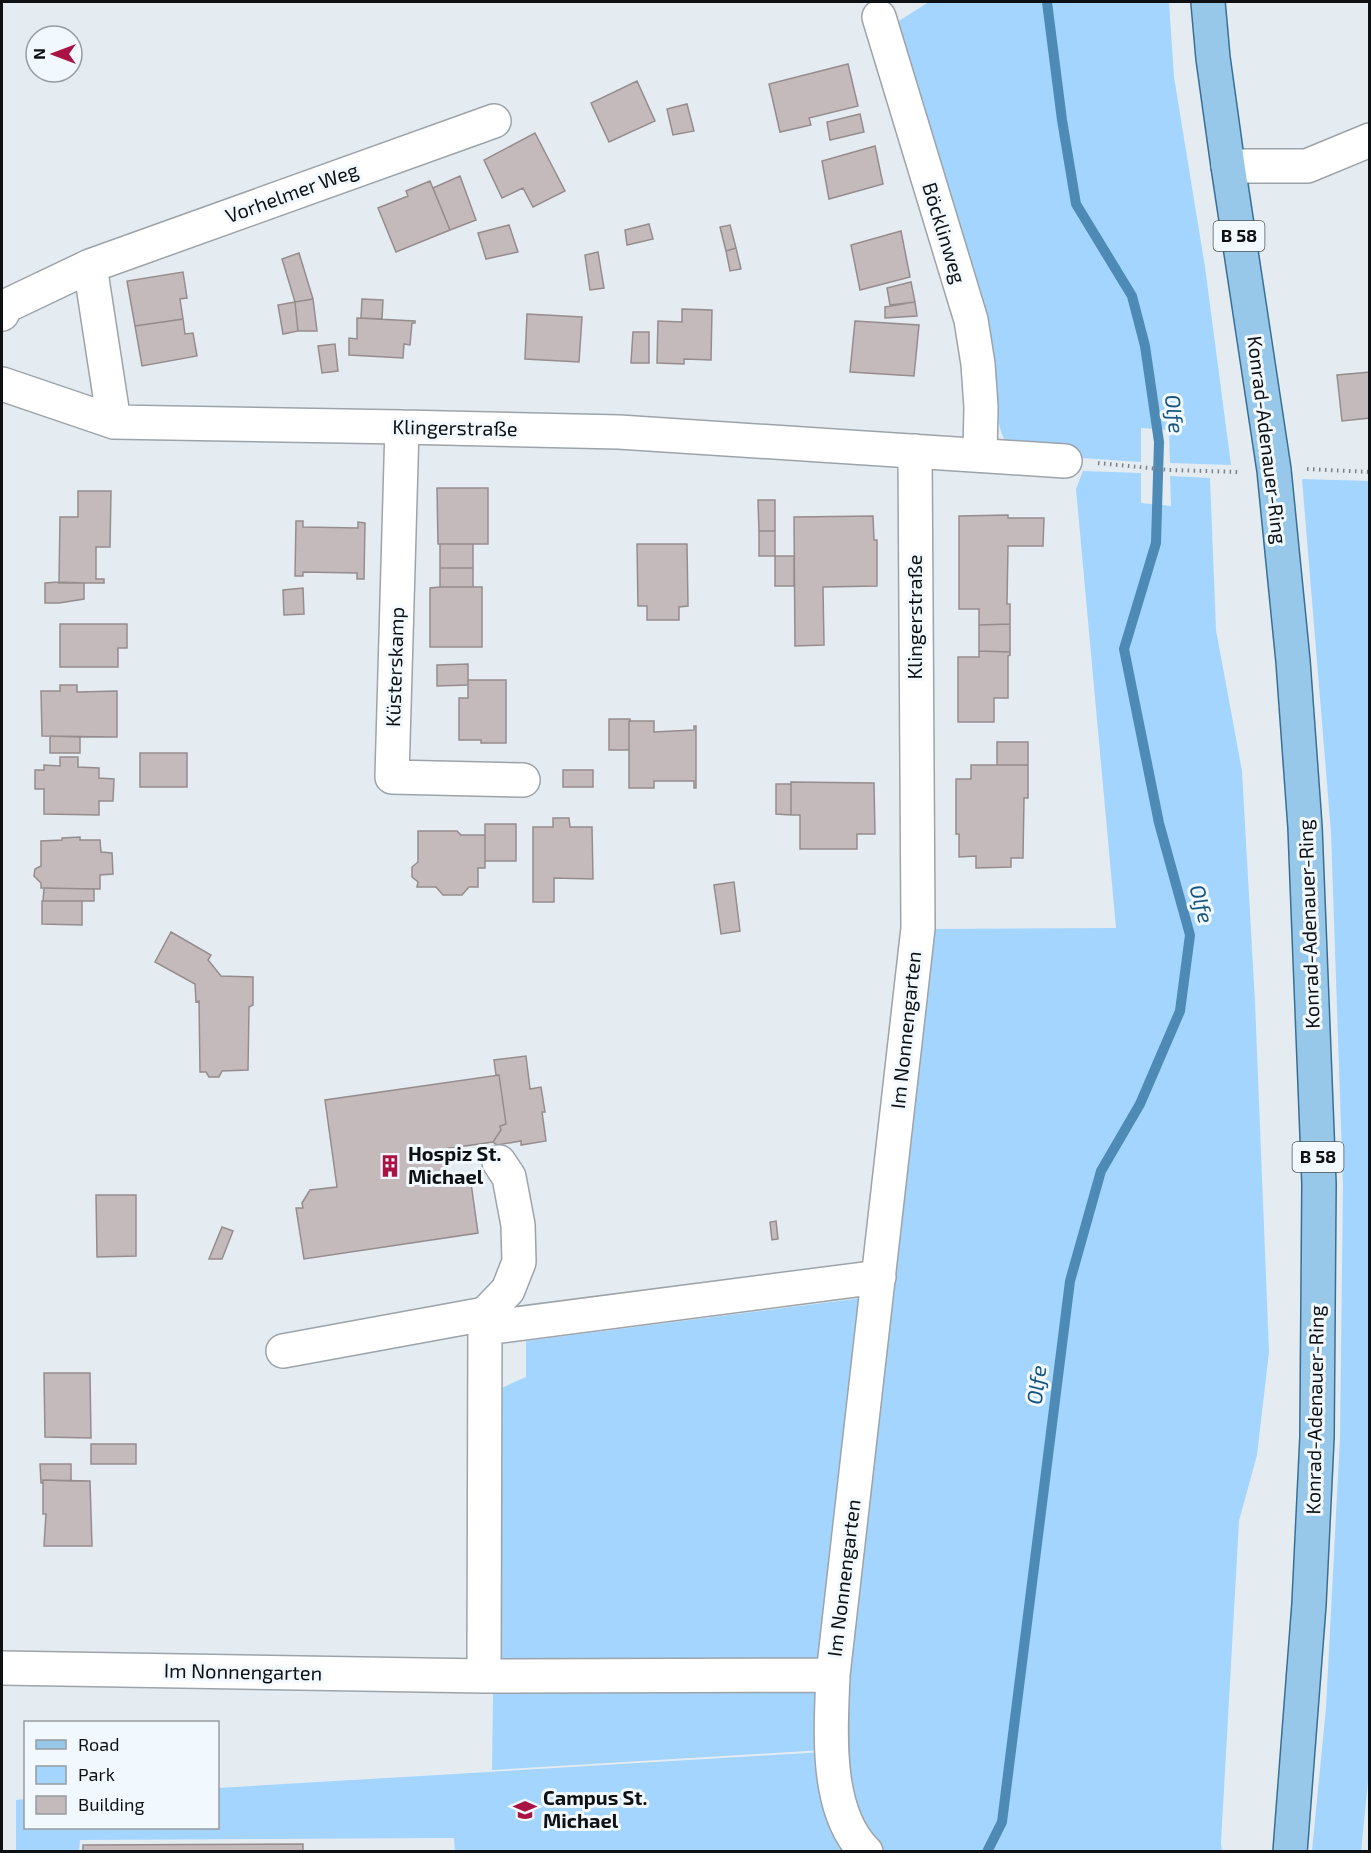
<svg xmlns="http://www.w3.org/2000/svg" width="1371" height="1853" viewBox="0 0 1371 1853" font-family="'Exo 2',sans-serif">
<rect width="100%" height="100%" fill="#e4ecf2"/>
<path fill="#a3d5fe" d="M929,2H1169L1174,77L1205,267L1231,465L1170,463L1169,430L1141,428V462L1082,458L1073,446L1005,441C993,417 996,385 995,358L897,22Z
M1083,471L1141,473V503L1171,506L1170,476L1210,478L1216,630L1242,771L1255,1002L1269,1352L1257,1455L1239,1521L1221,1843L1222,1851H884L877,1847L824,1750L492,1770L497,1390L526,1377V1341L886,1295L927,929L1116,928L1076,489Z
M1302,479L1370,481V1761L1361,1852L1312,1851L1326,1708L1340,1437L1343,1185L1331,832Z
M824,1752L856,1851L455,1852L454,1838L80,1840L79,1851H16V1800L25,1799L26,1828H218V1788Z"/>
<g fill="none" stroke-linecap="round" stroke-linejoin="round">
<path stroke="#4e8ab6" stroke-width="10" d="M987,1852L1002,1822L1070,1281L1101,1171L1140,1104L1180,1011L1190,935L1159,823L1124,649L1156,543L1159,442L1145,346L1132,296L1076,204L1062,120L1047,2"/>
</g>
<path fill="#c5babb" stroke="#968c8d" stroke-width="1.5" d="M848,64L858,106L809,118L811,125L780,132L769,84Z
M637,81L655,121L609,142L591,103Z
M687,104L694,131L673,135L667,109Z
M860,114L864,132L830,140L827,122Z
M535,133L565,191L533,207L523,188L502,198L484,160Z
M875,146L883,184L829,199L822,161Z
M460,176L476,220L450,230L433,188Z
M430,181L450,230L396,252L378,208L408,196L406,191Z
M649,224L653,239L627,245L625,230Z
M509,225L518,252L486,259L478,233Z
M730,225L736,248L726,251L720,227Z
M901,231L910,277L860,290L851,245Z
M736,248L741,269L730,271L726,251Z
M598,252L604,288L590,290L585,255Z
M299,253L313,299L295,302L282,259Z
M183,272L187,298L180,299L183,319L135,326L127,281Z
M911,282L915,302L890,305L887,288Z
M313,299L317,331H298L295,302Z
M362,299L383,300L382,319L361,318Z
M295,302L298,331L283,334L278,305Z
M915,302L917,316L885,318V307Z
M682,309L712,310L711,360L684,359V364L657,363L658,321L682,322Z
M527,314L582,317L579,362L525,359Z
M357,318L415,321V323H412L410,345L404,344L403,358L349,355V338L357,339Z
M183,319L185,334L193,333L197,356L142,366L135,326Z
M855,321L919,325L914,376L850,372Z
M633,332H649V363H631Z
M335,344L338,371L322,373L318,346Z
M1370,372V418L1342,421L1337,375Z
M437,488H488V544H438Z
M78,491H111L110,547H96V579H104V583H59L60,517H78Z
M758,500H775V531H759Z
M1008,515V518H1044L1043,546H1008L1007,604H1010V624L979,625V609H959V516Z
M873,516L874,540H877V586L823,587L824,645L795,646L794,517Z
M296,521H303V527L358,528V522L365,523L364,579H357V573L303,572V576H295Z
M759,531H775V556H759Z
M440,544H473V568H440Z
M637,544H687L688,606L679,607V620H647V606H638Z
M775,556H794V586H775Z
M440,568H473V587H440Z
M59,582L84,583V599L59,603H45V583Z
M440,587H482V647H430V588Z
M303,588L304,614L284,615L283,590Z
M60,624H127V648H118V667H60Z
M1010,624V652L979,651V625Z
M979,651L1010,652V655L1008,656V698H994V722H958V657H979Z
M468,664V685L437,686V665Z
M468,680H506V743H481V740H459V698H468Z
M60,685H77V692L117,691V737L42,736L41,691H60Z
M609,719H630V721H629V750H609Z
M629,721H654V732L694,730V726H696V788H694V781H654V788H629Z
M50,736L80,737V753H50Z
M997,742H1028V765H997Z
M140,753H187V787H140Z
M60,757H78V767L99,768V778L114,779L113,801H99V815L44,814V789H35V770H44V765L60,766Z
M971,765H1028V798H1024L1023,858H1011V867L976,868V856L959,857V834H956V779H971Z
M563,770H593V787H563Z
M791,782L874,783L875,834H857V849H800V815H791Z
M776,784H791V815L776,814Z
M553,818H569L570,827H592L593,879L554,878V902H533V827H553Z
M485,824H516V861H485Z
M418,831H457L461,835H485V868H478V887H469L462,895H443L436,887H417L418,882L412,877V867L418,862Z
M80,837V840H100L101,852L112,853L113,874L100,875V889L41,888V883L34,876L35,869L41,866V841L62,840V838Z
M734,882L740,931L721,934L714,885Z
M44,888L94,889V901H43Z
M42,901H82V925L42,924Z
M171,932L211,955L208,960L221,976L253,977V1005L249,1007L248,1070L222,1071L219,1077H209L206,1072H200L199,1001L196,1002L195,984L155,962Z
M526,1056L530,1089L541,1087L545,1112H542L546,1141L521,1145V1141L497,1145L493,1142L501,1130L500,1126L506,1124L499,1075H496L494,1060Z
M499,1075L506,1124L500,1126L501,1130L493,1142L444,1149L449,1186L471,1183L478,1233L304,1259L296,1208H303L302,1203L310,1190L337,1187L325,1100Z
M96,1195H136V1256L97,1257Z
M776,1221L778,1239L772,1240L770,1222Z
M222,1227L233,1231L222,1259H209Z
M44,1373H90L91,1438L45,1437Z
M91,1444H136V1464H91Z
M40,1464H71V1481L43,1480V1483H41Z
M43,1480L90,1481L92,1546H44L46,1514H43Z
M303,1844V1852H83V1845Z"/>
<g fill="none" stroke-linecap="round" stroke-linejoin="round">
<g stroke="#9ca4aa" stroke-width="36">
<path id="minor" d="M879,17L971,320L978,364L981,407L980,455
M1228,166H1307L1370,140
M2,314L6,306L90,266
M2,384L114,422L402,427L619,432L1065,461
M114,422L90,266L494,121
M402,427L392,777L523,780
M485,1328L879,1277
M283,1351L485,1314L508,1290L519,1262L518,1225L509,1177L499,1162
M2,1668L484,1676L833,1675L918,928L915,451
M833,1675C831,1729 824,1811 866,1852
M484,1676L485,1314"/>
</g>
<g stroke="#3a6f94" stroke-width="36">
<path id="major" d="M1208,2L1213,58L1228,166L1274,470L1293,661L1305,827L1319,1184L1317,1437L1309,1604L1290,1852"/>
</g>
<path stroke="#7d8286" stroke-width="4" stroke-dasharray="1.5 4.5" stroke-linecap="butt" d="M1098,463L1169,470L1240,472
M1307,469L1370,472"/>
<use href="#minor" stroke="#fff" stroke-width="33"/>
<use href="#major" stroke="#97c7e9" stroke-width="33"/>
</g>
<defs>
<g id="building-bare" transform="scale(1.8)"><path d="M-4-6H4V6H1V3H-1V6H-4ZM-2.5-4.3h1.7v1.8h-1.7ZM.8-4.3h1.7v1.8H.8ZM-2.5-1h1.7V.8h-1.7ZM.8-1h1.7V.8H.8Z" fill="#a91242" stroke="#f2f9fe" stroke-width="2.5" paint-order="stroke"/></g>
<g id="school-bare" transform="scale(1.8)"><path d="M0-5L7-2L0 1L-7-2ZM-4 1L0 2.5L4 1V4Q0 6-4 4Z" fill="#a91242" stroke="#f2f9fe" stroke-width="2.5" paint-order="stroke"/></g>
</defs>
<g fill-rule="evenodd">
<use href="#building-bare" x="390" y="1166"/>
<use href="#school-bare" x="525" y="1810"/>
</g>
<g text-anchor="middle" stroke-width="6" stroke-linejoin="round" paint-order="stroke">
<g fill="#f2f9fe" stroke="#52575a" stroke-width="1.5">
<rect x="1213.5" y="221" width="51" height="30" rx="4.5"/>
<rect x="1292.5" y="1142" width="51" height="30" rx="4.5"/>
</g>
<g font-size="18" font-weight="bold" fill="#0e1113">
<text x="1239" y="242">B 58</text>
<text x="1318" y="1163">B 58</text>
</g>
<g font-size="20" fill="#0e1113" stroke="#f2f9fe">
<text transform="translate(292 193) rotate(-20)" y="7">Vorhelmer Weg</text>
<text transform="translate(944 233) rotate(73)" y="7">Böcklinweg</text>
<text transform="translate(455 428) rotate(1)" y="7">Klingerstraße</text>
<text transform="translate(1267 440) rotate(83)" y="7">Konrad-Adenauer-Ring</text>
<text transform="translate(915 617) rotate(-90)" y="7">Klingerstraße</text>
<text transform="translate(395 667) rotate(-88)" y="7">Küsterskamp</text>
<text transform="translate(1309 924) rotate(-92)" y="7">Konrad-Adenauer-Ring</text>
<text transform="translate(906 1030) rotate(-84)" y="7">Im Nonnengarten</text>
<text transform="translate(1315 1410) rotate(-89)" y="7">Konrad-Adenauer-Ring</text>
<text transform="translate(844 1578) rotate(-83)" y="7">Im Nonnengarten</text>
<text transform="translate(243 1672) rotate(1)" y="7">Im Nonnengarten</text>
</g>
<g font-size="20" font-weight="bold" fill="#0e1113" stroke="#f2f9fe" text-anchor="start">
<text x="408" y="1161">Hospiz St.<tspan x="408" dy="23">Michael</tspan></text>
<text x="543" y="1805">Campus St.<tspan x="543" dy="23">Michael</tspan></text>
</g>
<g font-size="21" font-style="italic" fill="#17557e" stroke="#f2f9fe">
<text transform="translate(1174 414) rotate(83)" y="7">Olfe</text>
<text transform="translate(1201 904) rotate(75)" y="7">Olfe</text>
<text transform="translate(1037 1385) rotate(-83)" y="7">Olfe</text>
</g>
</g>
<rect width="1371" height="1853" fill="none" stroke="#0e1113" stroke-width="6"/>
<rect x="24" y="1721" width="195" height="108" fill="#f2f9fe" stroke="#979ca0" stroke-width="1.5"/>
<rect x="36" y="1740" width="30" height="9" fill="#97c7e9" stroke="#979ca0" stroke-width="1.5"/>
<text x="78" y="1751" font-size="18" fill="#0e1113">Road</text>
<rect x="36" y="1766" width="30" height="18" fill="#a3d5fe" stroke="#979ca0" stroke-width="1.5"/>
<text x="78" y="1781" font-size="18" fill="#0e1113">Park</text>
<rect x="36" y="1796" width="30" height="18" fill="#c5babb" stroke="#979ca0" stroke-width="1.5"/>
<text x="78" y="1811" font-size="18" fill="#0e1113">Building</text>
<g transform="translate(54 54) rotate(270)"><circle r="28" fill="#f2f9fe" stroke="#979ca0" stroke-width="1.5"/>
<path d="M0-4.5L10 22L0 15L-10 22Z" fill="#a91242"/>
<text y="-9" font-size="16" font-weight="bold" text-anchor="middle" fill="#0e1113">N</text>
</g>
</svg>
